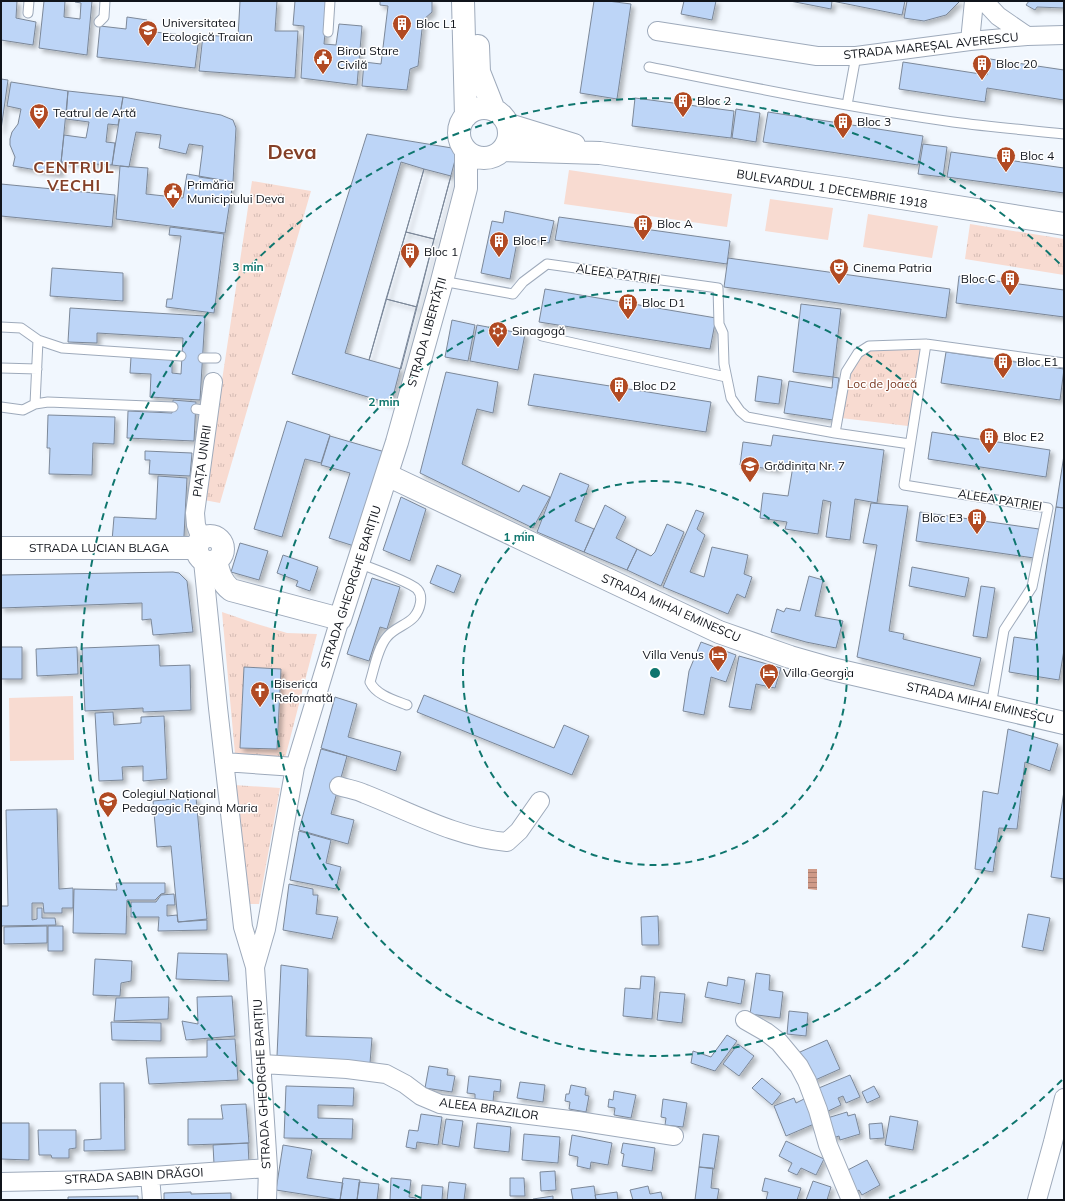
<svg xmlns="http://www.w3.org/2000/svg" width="1065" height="1201" viewBox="0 0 1065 1201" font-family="Mulish,sans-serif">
<defs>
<pattern id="park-tufts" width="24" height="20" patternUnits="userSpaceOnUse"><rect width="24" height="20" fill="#f8dbd1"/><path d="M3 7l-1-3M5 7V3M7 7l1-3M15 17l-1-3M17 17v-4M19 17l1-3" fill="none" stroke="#d4bbb3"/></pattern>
<pattern id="water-rules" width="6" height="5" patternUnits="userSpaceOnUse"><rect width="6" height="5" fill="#cf9a88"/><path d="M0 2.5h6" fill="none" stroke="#a77c6e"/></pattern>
<filter id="shadow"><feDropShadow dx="3.5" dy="3.5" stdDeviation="2" flood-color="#0004"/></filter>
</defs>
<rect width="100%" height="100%" fill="#f1f7fe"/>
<path fill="#f8dbd1" d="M569,170L732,194L727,227L564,204Z
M770,199L833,208L828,240L765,231Z
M868,214L938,226L932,258L863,247Z
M73,696L74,760L10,761L9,698Z"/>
<path fill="url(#park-tufts)" d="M252,181L311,191L220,503L204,500Z
M970,224L1064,239V275L965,259Z
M924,346L908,426L841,418C845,397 846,361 868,351C875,347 913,347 924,346Z
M222,612L257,624L287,633L317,634L282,770L236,765Z
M234,785L280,788L259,904H248Z"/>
<path fill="url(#water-rules)" d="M808,869H817V890L808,889Z"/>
<path fill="#bdd5f7" stroke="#7c8899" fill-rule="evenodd" filter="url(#shadow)" d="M1,1H17L16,18L36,22L33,45L1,40Z
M44,1H65L64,17L80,19L81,3L75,2V1H92L87,55L39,48Z
M240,1H277L275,31H298L295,78L199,71L203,35L238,37Z
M295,1H328L324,44L336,45L339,24L362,26L357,85L301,78L304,26L293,25Z
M380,1H432V12L423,20L418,66L410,69L407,90L362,86L364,62L381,64L388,6L380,5Z
M594,1H608L631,4L617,99L580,93Z
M684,1H716L712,20L681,14Z
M790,1H905L902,15L832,1L831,9Z
M907,1H960L946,15L924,21L904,18Z
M1029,1H1064V8L1037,7L1035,10L1026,5Z
M127,17L147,20L146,31L199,37L195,68L97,57L100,26L126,29Z
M990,59L1064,70V100L987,88L985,102L899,89L903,62L987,75Z
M1,79L8,80L1,130Z
M11,82L68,91L60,174L13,166L15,157L10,145V139L12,132L18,124L21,109L7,106Z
M68,91L123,97L118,125L108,124L106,142L115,143L112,165L61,162L64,135L86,138L89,122L66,119Z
M123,97L221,115L233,120L236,128L233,182L199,177L203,146L189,144L186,154L159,148L161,135L136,132L129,167L112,165Z
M635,98L734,111L731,138L632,126Z
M736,109L760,113L756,142L732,138Z
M768,112L923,136L918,165L763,142Z
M367,134L458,149L434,239L391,404L292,374ZM401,162L424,169L369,360L345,353Z
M923,144L947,147L943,177L918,174Z
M951,152L1064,168V193L947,177Z
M120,166L148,168L146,194L183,198L187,174L233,182L225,233L116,219Z
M424,169L451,176L434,239L406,232Z
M1,184L115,195L112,227L1,216Z
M505,211L554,221L549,243L518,237L510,279L481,273L492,221L503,223Z
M559,217L730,241L727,264L555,240Z
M170,227L224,234L214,313L166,307L167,299H172L181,236L169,235Z
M406,232L434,239L417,307L386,299Z
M728,258L950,289L946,318L724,287Z
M52,268L123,273V301L50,296Z
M959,276L1064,290V317L956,303Z
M545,289L716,318L710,349L539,322Z
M386,299L417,307L401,369L369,360Z
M801,304L841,309L833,377L793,372Z
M70,308L205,316L200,400L150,397L151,374L130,373L131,357L172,359V373L181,374L183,338L97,333V343L68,342Z
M452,320L475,325L468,361L445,357Z
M477,325L525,334L518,370L470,361Z
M946,352L1064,369L1060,400L941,383Z
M446,372L498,382L493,413L477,409L462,464L519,492L523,485L550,497L533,528L420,473Z
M534,374L711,402L706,432L528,405Z
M758,376L782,380L779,404L755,401Z
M833,377L839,378L833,420L784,413L789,381L832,388Z
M173,400L196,402L194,441L127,438L128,411L172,413Z
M48,415L115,417L114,444L93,443L92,475L49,474L50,448H47Z
M287,421L330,435L321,463L305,459L282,537L254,529Z
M932,432L1050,450L1046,477L928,459Z
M773,435L884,450L877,503L855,499L850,540L826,537L831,502L823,500L818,534L785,529L787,522L760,518L763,493L788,496L793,466L779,464L778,470L740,465L743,442L771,446Z
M330,436L385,452L354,546L329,538L350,473L321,465Z
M145,451L192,453L190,476L149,474L150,460H145Z
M1064,455V508L1056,507Z
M560,473L589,485L575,521L594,529L584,552L537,532Z
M158,476L187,478L184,536L182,540L112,541L114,517L156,519Z
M401,497L426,509L410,561L383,550Z
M871,503L908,506L889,631L904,634L903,639L981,658L974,686L857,657L877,545L863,543Z
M605,505L626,517L616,538L637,549L627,570L584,552Z
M1056,507L1064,508V650L1059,680L1009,672L1014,637L1035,640Z
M696,510L704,513L697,529L705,535L690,572L704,577L712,547L748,555L744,574L752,577L745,598L737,594L728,614L663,587Z
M920,512L1039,529L1034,558L916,541Z
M667,524L684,532L661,586L627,570L637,549L651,556L655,552Z
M240,543L268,551L259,580L231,572Z
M283,555L318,567L310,591L296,586L298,581L277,573Z
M437,565L461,575L454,593L430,583Z
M912,567L969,578L965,597L909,586Z
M173,572L179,573L187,581L193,632L153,635L151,619L142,620V603L1,608V575Z
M809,576L823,580L815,616L843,621L836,648L806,642L771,632L777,609L784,612L786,608L800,611Z
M372,578L400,587L387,629L380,627L369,661L347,654Z
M981,586L995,588L987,638L973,636Z
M701,642L736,655L726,682L711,677L704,715L683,711L689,671Z
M159,645L160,666L190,665L191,710L143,712V708L85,711L82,648Z
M1,647H22V679H1Z
M77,647L78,674L37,676L36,649Z
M739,656L781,668L775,688L756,684L751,710L729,707Z
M244,667L281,669L277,749L240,748Z
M424,695L554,748L564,725L589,736L572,775L417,712Z
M335,697L357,704L348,737L401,752L396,771L321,748Z
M113,712L114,725L141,723V717L164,716L167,779L143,781V766L122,767L123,780L99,781L95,713Z
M1008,729L1058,744L1050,771L1025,762L1017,829L999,828L993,872L975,869L983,791L998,794Z
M321,749L347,756L331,814L354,820L348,844L299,830Z
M1064,791V879L1051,877Z
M196,797L207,919L178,922L171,846L157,847L153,801Z
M57,809L59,889L73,888V908H62V913H44L43,903H32V920L37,919V908H42V918H55L56,925L1,926V906H8L6,810Z
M299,831L331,840L326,863L341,867L336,889L290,880Z
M116,883H165V893L161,894L155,900H127L126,934L73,933L74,889L117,890Z
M289,884L313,889V895H318L316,914L338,917L332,939L283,930Z
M174,894L175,905H167V916L177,915L178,922L207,920V930L158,931L159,917H131V902H156L161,895Z
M1028,914L1050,918L1043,951L1022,947Z
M658,916L659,945H642L641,917Z
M47,926V943L4,944V927Z
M48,926H63V951H48Z
M178,953L227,954L229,981L176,979Z
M95,959L132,961L131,981L121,983L120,996L93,995Z
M281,965L308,969L306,1036L372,1038L370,1063L277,1056Z
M756,973L770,975L769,990L783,992L780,1018L750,1014Z
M641,976L655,977L652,1019L623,1016L625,988L640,989Z
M728,977L745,980L741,1004L705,997L708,982L727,986Z
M660,992L685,994L682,1023L657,1020Z
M232,996L235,1036L186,1040L182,1021L198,1024L197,997Z
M169,997L168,1019L114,1021L116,998Z
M789,1011L808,1013L806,1036L787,1034Z
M111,1022L161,1023V1041L112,1040Z
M727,1035L737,1041L715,1071L691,1063L693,1051L711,1057Z
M235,1039L238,1080L149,1084L146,1058L207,1057V1040Z
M827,1040L840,1069L813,1081L800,1052Z
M738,1044L754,1056L739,1076L723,1064Z
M429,1066L448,1069L447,1075L455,1076L452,1092L425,1088Z
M850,1075L860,1097L846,1103L843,1096L838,1098L841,1105L824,1113L814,1090Z
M469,1076L501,1080L500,1092L494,1091L493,1102L475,1099V1094L467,1093Z
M762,1078L781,1094L772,1105L752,1088Z
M520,1082L545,1085L543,1102L517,1098Z
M100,1083H124L125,1150L84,1151V1140L101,1139Z
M571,1085L586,1088L585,1095L589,1096L586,1112L569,1109L570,1102L565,1101L566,1094H569Z
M286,1086L354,1088L353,1106L318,1105V1118L353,1119L352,1139L284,1138Z
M874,1086L880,1097L867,1103L862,1092Z
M614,1091L636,1095L631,1118L614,1115L615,1108L608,1107L609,1099L613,1100Z
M794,1098L796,1103L804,1099L814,1124L786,1136L774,1106Z
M663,1099L687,1103L683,1127L665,1125L666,1118L661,1117Z
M246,1104L249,1143L188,1145V1119H223L221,1105Z
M847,1112L848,1116L855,1114L860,1134L840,1140L839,1136L830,1139L824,1119Z
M421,1114L442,1117L438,1145L417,1142L416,1149L406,1147L409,1130L418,1131Z
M890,1116L918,1121L913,1150L885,1145Z
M446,1119L463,1121L459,1147L442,1144Z
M1,1123H29V1160L1,1159Z
M477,1123L511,1127L509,1152L474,1148Z
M882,1123L884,1138L870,1139L869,1124Z
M38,1130H76V1148L69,1149V1158H52L51,1155H39Z
M524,1134L560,1137L558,1163L522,1160Z
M703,1134L719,1136L714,1169L699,1167Z
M572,1135L612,1143L608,1165L591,1162L590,1169L577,1166L578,1157L569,1155Z
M786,1141L824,1159L816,1175L801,1168L797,1175L788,1171L792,1163L779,1156Z
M248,1143L249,1163L214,1164L213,1145Z
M623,1143L655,1148L652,1171L622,1166L624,1154L621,1153Z
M283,1145L312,1150L307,1178L343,1183L340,1200L276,1190Z
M867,1160L880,1185L862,1195L859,1190L853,1194L842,1173Z
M699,1167L713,1168L711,1188L719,1189L717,1200H695Z
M555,1171L556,1190L541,1191L540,1172Z
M343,1178L360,1180L357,1200H340Z
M391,1178L411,1180L409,1197L416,1198V1200H390Z
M510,1178H524L525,1196H510Z
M765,1178L801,1188L797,1200H766L768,1192L762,1191Z
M813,1181L831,1187L827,1200H806Z
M359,1182L379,1184L377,1200H357Z
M449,1182L466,1184L464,1200H447Z
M422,1185L443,1187L442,1200H421Z
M594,1186L596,1200H573L571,1189Z
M648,1186L650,1194L661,1192L663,1200H633L630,1190Z
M191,1192V1194L231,1193V1200H164V1193Z
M617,1192L618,1200H596L595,1195Z
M138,1196V1200H68V1197Z
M553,1196V1200H533V1199Z"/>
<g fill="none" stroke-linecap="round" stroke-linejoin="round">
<g stroke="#9eaabb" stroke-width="11">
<path id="service" d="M28,13L29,1
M99,22L104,17L105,1
M328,32L330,1
M649,67C750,87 851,108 953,122C990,127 1027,130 1064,134
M847,105L856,56
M442,281L513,294L523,282L547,264L718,288L719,324L723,333L724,364L731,398L740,411L747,417L835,433L910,444
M1,327L21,328L38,340L62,348L181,356
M542,336L726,377
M926,344L904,485L1048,508L1032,587L1004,630L991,706
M203,358H216
M1,368L37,369
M35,404L38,340
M1,407L23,410L35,404L48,402L173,407
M196,409L209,411
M835,433L846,372L858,353L869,346L926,344L1064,363
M358,563C371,568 408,581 417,589C424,596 420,610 414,617C407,625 394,628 387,637C378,647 374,669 370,682C376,695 394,700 407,705"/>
</g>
<g stroke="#9eaabb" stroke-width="20">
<path id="minor" d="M984,1L998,16L1027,36
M657,31L817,56H856L970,41L1027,36L1064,35
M970,41L974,1
M201,539L196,525L195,513L213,382
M203,561L218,708L243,927L255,967
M224,762L295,767
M339,786C348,789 357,790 365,794C411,812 457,838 507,842L519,831L540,801
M745,1020L766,1032L779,1042L799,1066L807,1081L818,1110L828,1145L851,1200
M262,1064L347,1069L386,1074L405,1084L421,1096L440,1104L578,1121L674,1136
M150,1176L152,1200
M1,1182L95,1180L268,1168
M267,1200L268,1168L255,967L266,929L295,767L340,619
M1037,1200L1053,1142L1064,1098"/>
</g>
<g stroke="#9eaabb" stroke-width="24">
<path id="tertiary" d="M463,1L466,116
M478,46L479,72L494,110
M459 133a25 25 0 1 1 50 0a25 25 0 1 1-50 0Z
M509,125L574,145
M503,150L600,153L845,189L1064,224
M387,475L719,632L790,657L832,669L1064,723
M197 549a13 13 0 1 1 26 0a13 13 0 1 1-26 0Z
M1,548H196
M216,561C219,573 221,582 231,590L340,619L397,442L442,281L466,188V151"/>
</g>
<use href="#service" stroke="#fff" stroke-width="9"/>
<use href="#minor" stroke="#fff" stroke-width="18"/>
<use href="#tertiary" stroke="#fff" stroke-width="22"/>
</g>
<g fill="none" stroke="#0f766e" stroke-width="2" stroke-dasharray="7 5">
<circle cx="655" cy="673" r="192"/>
<circle cx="655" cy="673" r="383"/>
<path d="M1062 1080A575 575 0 0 1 889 1198M421 1198A575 575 0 1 1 1062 266"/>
</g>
<defs>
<g id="building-pin" transform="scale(1)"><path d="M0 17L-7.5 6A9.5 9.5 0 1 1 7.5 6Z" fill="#b14a23" stroke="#fff"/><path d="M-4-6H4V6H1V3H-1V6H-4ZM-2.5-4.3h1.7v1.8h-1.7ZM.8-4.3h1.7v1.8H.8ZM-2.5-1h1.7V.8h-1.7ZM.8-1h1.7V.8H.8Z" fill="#fff"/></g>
<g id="university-pin" transform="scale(1)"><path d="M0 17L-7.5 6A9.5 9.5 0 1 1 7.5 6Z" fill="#b14a23" stroke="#fff"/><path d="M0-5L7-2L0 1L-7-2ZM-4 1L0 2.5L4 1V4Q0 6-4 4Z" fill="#fff"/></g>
<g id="civic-pin" transform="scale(1)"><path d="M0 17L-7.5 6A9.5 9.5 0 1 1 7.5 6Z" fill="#b14a23" stroke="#fff"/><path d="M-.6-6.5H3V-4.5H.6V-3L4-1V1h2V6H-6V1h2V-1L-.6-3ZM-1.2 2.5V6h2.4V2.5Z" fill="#fff"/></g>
<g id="theatre-pin" transform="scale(1)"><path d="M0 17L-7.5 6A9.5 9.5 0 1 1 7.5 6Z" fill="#b14a23" stroke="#fff"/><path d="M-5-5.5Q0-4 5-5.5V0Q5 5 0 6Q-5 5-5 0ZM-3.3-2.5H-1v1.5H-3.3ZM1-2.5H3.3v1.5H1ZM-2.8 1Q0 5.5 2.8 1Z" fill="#fff"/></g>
<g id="synagogue-pin" transform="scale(1)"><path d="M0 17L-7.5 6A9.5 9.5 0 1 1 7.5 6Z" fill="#b14a23" stroke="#fff"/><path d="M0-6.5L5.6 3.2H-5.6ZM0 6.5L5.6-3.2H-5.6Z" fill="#fff"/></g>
<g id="school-pin" transform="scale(1)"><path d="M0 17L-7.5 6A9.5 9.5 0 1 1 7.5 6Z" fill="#b14a23" stroke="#fff"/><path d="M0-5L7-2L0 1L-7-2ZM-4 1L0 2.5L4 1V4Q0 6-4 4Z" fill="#fff"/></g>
<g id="hotel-pin" transform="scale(1)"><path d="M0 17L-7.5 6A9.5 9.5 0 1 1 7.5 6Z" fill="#b14a23" stroke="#fff"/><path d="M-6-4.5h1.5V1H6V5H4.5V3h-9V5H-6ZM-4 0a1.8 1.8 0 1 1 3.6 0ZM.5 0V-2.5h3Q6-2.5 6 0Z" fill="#fff"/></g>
<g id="church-pin" transform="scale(1)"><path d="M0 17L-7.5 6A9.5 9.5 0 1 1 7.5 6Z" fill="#b14a23" stroke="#fff"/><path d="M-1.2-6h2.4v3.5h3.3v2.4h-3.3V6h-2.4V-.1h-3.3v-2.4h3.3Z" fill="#fff"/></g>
</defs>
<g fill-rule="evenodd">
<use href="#building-pin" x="402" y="24"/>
<use href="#university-pin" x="148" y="30"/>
<use href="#civic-pin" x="323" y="58"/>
<use href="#building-pin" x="982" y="64"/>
<use href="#building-pin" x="683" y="101"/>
<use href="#theatre-pin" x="39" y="113"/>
<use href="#building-pin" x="843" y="122"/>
<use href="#building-pin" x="1006" y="156"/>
<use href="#civic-pin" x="173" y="192"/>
<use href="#building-pin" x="643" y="224"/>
<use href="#building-pin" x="499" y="241"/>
<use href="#building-pin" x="410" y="252"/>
<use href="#theatre-pin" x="839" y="268"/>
<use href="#building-pin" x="1010" y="279"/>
<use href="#building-pin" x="628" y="303"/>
<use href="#synagogue-pin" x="498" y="331"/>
<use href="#building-pin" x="1003" y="362"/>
<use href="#building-pin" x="619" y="386"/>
<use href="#building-pin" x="989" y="437"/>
<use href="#school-pin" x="750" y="466"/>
<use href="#building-pin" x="977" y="518"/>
<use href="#hotel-pin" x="718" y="655"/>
<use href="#hotel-pin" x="769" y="673"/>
<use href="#church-pin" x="260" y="691"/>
<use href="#university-pin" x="108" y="801"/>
</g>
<g text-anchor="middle" stroke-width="3" stroke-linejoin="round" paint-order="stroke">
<g font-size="12" fill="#10141b" stroke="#fff" text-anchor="start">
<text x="162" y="27">Universitatea<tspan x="162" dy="14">Ecologică Traian</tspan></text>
<text x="416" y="28">Bloc L1</text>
<text x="337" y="55">Birou Stare<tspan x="337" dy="14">Civilă</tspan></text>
<text x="996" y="68">Bloc 20</text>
<text x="697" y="105">Bloc 2</text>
<text x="53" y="117">Teatrul de Artă</text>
<text x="857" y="126">Bloc 3</text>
<text x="1020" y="160">Bloc 4</text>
<text x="187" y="189">Primăria<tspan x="187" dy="14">Municipiului Deva</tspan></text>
<text x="657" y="228">Bloc A</text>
<text x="513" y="245">Bloc F</text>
<text x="424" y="256">Bloc 1</text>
<text x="853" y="272">Cinema Patria</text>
<text x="996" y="283" text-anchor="end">Bloc C</text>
<text x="642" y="307">Bloc D1</text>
<text x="512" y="335">Sinagogă</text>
<text x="1017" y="366">Bloc E1</text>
<text x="633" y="390">Bloc D2</text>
<text x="1003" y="441">Bloc E2</text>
<text x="764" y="470">Grădinița Nr. 7</text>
<text x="963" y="522" text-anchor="end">Bloc E3</text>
<text x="704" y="659" text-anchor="end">Villa Venus</text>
<text x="783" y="677">Villa Georgia</text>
<text x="274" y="688">Biserica<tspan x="274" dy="14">Reformată</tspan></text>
<text x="122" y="798">Colegiul Național<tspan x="122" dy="14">Pedagogic Regina Maria</tspan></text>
</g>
<g font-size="12" fill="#10141b" stroke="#fff">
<text transform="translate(931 46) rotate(-6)" y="4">STRADA MAREȘAL AVERESCU</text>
<text transform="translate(832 189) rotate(9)" y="4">BULEVARDUL 1 DECEMBRIE 1918</text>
<text transform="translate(618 274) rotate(8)" y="4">ALEEA PATRIEI</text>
<text transform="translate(427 332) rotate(-74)" y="4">STRADA LIBERTĂȚII</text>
<text transform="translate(202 461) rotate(-82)" y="4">PIAȚA UNIRII</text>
<text transform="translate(1000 500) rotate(9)" y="4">ALEEA PATRIEI</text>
<text x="99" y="552">STRADA LUCIAN BLAGA</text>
<text transform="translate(351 587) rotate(-72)" y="4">STRADA GHEORGHE BARIȚIU</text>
<text transform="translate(671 608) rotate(24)" y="4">STRADA MIHAI EMINESCU</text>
<text transform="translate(980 703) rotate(13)" y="4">STRADA MIHAI EMINESCU</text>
<text transform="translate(262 1084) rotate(-93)" y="4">STRADA GHEORGHE BARIȚIU</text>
<text transform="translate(489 1109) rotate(8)" y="4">ALEEA BRAZILOR</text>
<text transform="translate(134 1176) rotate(-3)" y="4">STRADA SABIN DRĂGOI</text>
</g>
<g font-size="12" fill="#7b3922" stroke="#fff">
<text x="882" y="388">Loc de Joacă</text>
</g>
<g font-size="16" font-weight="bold" letter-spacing="1" fill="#844028" stroke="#fff">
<text x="74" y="173">CENTRUL<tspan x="74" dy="18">VECHI</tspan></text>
</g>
<g font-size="20" font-weight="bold" fill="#844028" stroke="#fff">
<text x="292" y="159">Deva</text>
</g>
</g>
<circle cx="655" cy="673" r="6" fill="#0f766e" stroke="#fff" stroke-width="2"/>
<g font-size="12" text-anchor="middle" font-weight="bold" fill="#0f766e" stroke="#fff" stroke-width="3" stroke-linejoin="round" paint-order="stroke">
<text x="248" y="271">3 min</text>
<text x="384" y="406">2 min</text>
<text x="519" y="541">1 min</text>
</g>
<rect width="1065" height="1201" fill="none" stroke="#10141b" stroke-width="4"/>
</svg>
